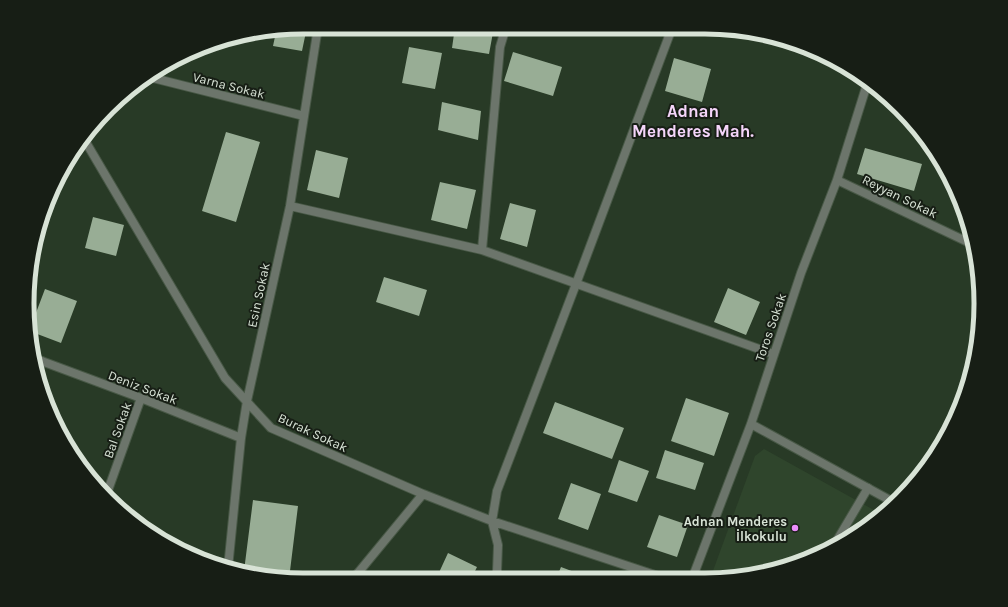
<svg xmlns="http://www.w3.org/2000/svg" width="1008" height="607" viewBox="0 0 1008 607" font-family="Karla,sans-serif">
<rect width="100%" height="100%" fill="#283a26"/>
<path fill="#2f452c" d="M764,449L881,514L843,543L793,565L723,579H710L755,456Z"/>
<path fill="#98ad95" d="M307,27L302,51L273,46L276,32Z
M455,27H494L489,54L452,48Z
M409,47L442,53L435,89L402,83Z
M513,52L562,67L553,96L504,81Z
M674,58L711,69L702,102L665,91Z
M442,102L481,111L478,140L438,130Z
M226,132L260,142L236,222L202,211Z
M865,148L922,164L914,191L857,174Z
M316,150L348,158L339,198L307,190Z
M440,182L476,190L467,229L431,220Z
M510,203L536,210L527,247L500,239Z
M93,217L124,225L116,256L85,248Z
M384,277L427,290L419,316L376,302Z
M728,288L760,302L746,335L714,322Z
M45,289L77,301L61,343L32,332L31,326Z
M686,398L729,413L714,456L671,441Z
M555,402L624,428L612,459L543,433Z
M665,450L704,463L695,490L656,478Z
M619,460L649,471L637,502L608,492Z
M571,483L601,494L588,530L558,519Z
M253,500L298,506L289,579L244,571Z
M659,515L688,525L677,557L647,547Z
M448,553L477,567L471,579H436Z
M561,567L590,578V579H556Z"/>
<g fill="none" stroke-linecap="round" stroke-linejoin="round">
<g stroke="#485846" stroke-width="10">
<path id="lane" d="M833,547L868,488"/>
</g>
<g stroke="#485846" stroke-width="10">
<path id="street" d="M149,77L304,116
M84,139L225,378L271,428L423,494L492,521L667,579
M837,180L974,245
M290,206L482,250L773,354
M482,250L500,47L506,27
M36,359L141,398L241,438
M38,371L42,361
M751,424L895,503
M107,493L141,398
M228,568L241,438L247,401L290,206L318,27
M353,579L423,494
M495,579L497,572L498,545L492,521L497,491L576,284L672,28
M692,579L751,424L801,273L837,180L868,81"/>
</g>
<use href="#lane" stroke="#6c756b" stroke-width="8"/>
<use href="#street" stroke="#6c756b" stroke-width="8"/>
</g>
<circle fill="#eb8dfb" stroke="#171e15" stroke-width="1.5" cx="795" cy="528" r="4"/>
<g text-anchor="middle" stroke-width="4" stroke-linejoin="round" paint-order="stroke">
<g font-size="13" fill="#d8e3d6" stroke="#171e15">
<text transform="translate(229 85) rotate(14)" y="5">Varna Sokak</text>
<text transform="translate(900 196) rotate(26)" y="5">Reyyan Sokak</text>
<text transform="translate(258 295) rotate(-78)" y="5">Esin Sokak</text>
<text transform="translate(770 327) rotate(-71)" y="5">Toros Sokak</text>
<text transform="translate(143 387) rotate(21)" y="5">Deniz Sokak</text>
<text transform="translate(117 430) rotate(-70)" y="5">Bal Sokak</text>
<text transform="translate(313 432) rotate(25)" y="5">Burak Sokak</text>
</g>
<g font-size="13" font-weight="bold" fill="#d8e3d6" stroke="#171e15" text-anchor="end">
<text x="787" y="526">Adnan Menderes<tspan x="787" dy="15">İlkokulu</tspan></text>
</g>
<g font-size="17" font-weight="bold" fill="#f5d5fa" stroke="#171e15">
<text x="693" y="117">Adnan<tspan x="693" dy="20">Menderes Mah.</tspan></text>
</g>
</g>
<path d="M0 0H1008V607H0ZM303 34H705A269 269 0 0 1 974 303V304A269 269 0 0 1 705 573H303A269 269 0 0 1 34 304V303A269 269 0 0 1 303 34Z" fill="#171e15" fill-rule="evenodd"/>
<path fill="none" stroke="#d8e3d6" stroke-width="5" d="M303 34H705A269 269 0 0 1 974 303V304A269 269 0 0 1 705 573H303A269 269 0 0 1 34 304V303A269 269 0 0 1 303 34Z"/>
</svg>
